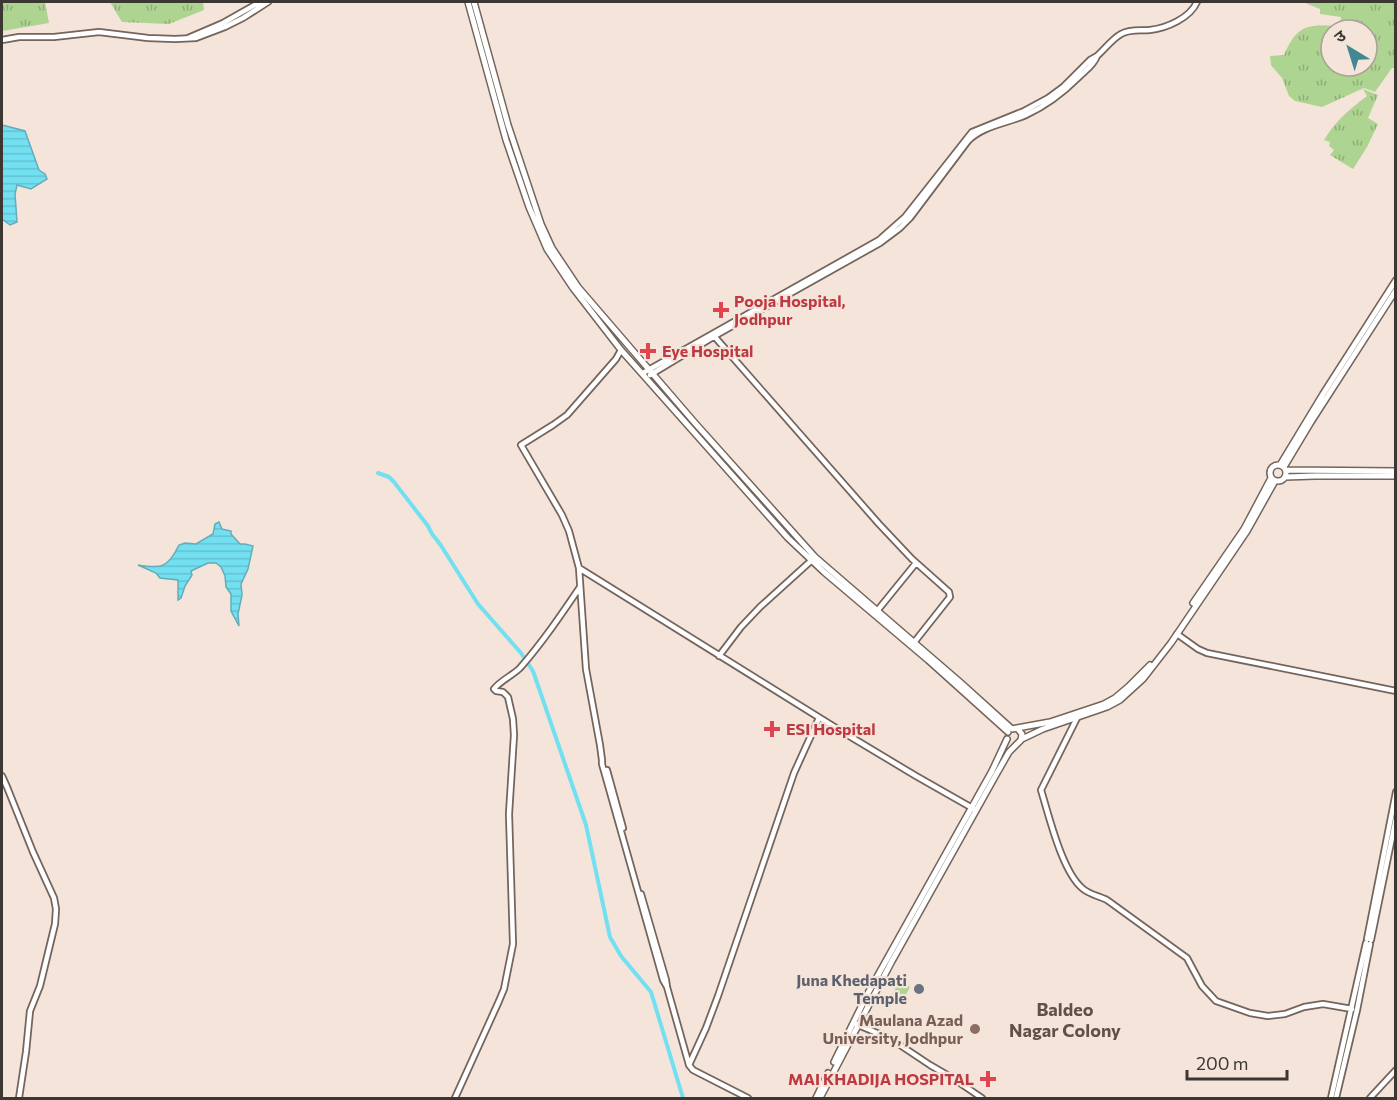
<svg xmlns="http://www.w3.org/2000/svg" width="1397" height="1100" viewBox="0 0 1397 1100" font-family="Commissioner,'Noto Sans Devanagari',sans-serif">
<defs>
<pattern id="grass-tufts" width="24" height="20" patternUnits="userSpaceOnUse" patternTransform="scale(1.5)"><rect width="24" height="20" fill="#aed491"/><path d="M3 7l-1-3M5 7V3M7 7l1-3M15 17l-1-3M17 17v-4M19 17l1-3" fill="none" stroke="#8fad77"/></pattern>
<pattern id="water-rules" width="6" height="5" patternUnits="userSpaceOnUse" patternTransform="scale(1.5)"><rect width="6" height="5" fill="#73e0f2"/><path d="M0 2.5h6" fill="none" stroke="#64c1d0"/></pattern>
</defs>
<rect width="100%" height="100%" fill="#f5e4da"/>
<path fill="url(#grass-tufts)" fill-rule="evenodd" d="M2,2H45L49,23L2,31Z
M110,2H203L204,10L169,24L122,22Z
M1303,2H1395V68H1392L1375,92L1364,88L1322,107L1295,101L1289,96L1282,78L1271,65L1270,56L1284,55C1298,22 1310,25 1340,26L1341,17L1320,14V9ZM1331,30H1367V66H1331Z
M1363,89L1378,95L1368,118L1378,124L1367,147L1353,169L1330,155L1334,150L1329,146L1330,142L1324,140C1336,120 1349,110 1367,96Z
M900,981L910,987L903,1000L892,994Z"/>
<path fill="url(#water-rules)" stroke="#63adb9" stroke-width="1.5" d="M2,125L25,131L39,170L45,174L47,179L31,189L17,185L15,194L17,222L10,225L2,219Z
M219,522L222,529L231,531V534L240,544H245L253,546L248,569L241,584L242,595L238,614L239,626L231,611V594L226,587L225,576L221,567L216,563H208L191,571L192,575L185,586L181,598L178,600V580L160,578L156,573L138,565C161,569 168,568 179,545L185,543L196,544L213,534L215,524Z"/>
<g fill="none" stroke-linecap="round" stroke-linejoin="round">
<path stroke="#73e0f2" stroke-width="4" d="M378,473L389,477L394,482L428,526L432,534L440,544L478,604L521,653L533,671L586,825L610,937L621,956L651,992L683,1098"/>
<g stroke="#73645c" stroke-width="8">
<path id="tertiary" d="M188,38L223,23L260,2
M2,40L19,37H54L99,32L148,38L175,39L196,38L225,27L243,18L268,2
M714,336L879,524L912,559L949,592L950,597L912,645
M621,350L616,359L567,415L553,425L521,445L562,515L569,531L579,568L836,728L916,776L974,809
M643,373L879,240L905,217L972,132L1024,111L1048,98L1063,87L1090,60L1097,56
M650,375L718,334L880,243L900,228L910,218L968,141C982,126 1008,123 1026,115C1046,106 1064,92 1079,77C1085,71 1094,65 1097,56C1105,49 1112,39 1121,34C1130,29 1140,31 1150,30C1167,28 1190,18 1197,2
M579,568L586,669L600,745L602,760V764L663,980L667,987
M877,611L916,563
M1177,634L1198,649L1207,653L1396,691
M719,656L741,627L760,607L813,559
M1077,718L1041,790C1049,816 1062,871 1082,888C1088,894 1099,896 1107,900L1187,958L1202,986L1216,1001L1250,1013L1268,1016L1285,1014L1304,1007L1323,1004L1352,1009
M607,770L623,828
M2,776L7,787L33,852L54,898L56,909L55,924L40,986L30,1011L26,1052L19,1098
M641,894L666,980L667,987L689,1065L693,1070L748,1098
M1367,939L1396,792
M1371,940L1396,818
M856,1024L891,1039L930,1065L954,1079L982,1098
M689,1065L706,1028L718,996L794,773L819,718
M455,1098L499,1001L504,989L513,944L509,814L514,735L513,719L508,697L503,692L496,691L494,689C501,680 512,676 520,668C542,643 561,615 580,587
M1331,1098L1366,943
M1336,1098L1357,1010L1370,944
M1370,1098L1396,1070"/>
</g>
<g stroke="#73645c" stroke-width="8">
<path id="secondary" d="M468,2L506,140L529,207L547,249L573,288L621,350L788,538L824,572L928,660L1008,732
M474,2L508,125L541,224L552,248L578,287L695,423L815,557L961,683L1012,729L1017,728L1022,734L1021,740L1009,752L997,773L892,961L820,1098
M1270 473a8 8 0 1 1 16 0a8 8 0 1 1-16 0Z
M1280,465L1323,394L1396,280
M1284,467L1311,422L1396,290
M1286,470L1396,471
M1285,477L1315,476H1396
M1193,603L1244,529L1271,478
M1017,728L1050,722L1104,704L1115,698L1128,687L1150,665
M1022,739L1043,729L1107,707L1120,700L1143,679L1171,643L1247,531L1275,481
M834,1062L868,993L992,771L1007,739
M816,1098L828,1073"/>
</g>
<use href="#tertiary" stroke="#fff" stroke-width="4.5"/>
<use href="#secondary" stroke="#fff" stroke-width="5"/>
</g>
<g fill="#e0444e" stroke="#f5e4da" stroke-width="2">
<path d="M718 301h6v6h6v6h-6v6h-6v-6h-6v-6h6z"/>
<path d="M645 342h6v6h6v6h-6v6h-6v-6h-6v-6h6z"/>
<path d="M769 720h6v6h6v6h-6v6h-6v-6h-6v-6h6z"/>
<path d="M985 1070h6v6h6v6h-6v6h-6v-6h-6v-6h6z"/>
</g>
<circle fill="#6b7280" stroke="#f5e4da" stroke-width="2" cx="919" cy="989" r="6"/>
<circle fill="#8d6e63" stroke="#f5e4da" stroke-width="2" cx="975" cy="1029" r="6"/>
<g text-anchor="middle" stroke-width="4.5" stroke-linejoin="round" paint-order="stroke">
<g font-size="16" font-weight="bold" fill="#be3a42" stroke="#f5e4da" text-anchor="start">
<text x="734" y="307">Pooja Hospital,<tspan x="734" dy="18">Jodhpur</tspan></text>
<text x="662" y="357">Eye Hospital</text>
<text x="786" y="735">ESI Hospital</text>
<text x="974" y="1085" text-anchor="end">MAI KHADIJA HOSPITAL</text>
</g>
<g font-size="16" font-weight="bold" fill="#5b616d" stroke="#f5e4da" text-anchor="end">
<text x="907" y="986">Juna Khedapati<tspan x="907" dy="18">Temple</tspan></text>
</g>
<g font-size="16" font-weight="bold" fill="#785e54" stroke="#f5e4da" text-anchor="end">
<text x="963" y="1026">Maulana Azad<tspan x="963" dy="18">University, Jodhpur</tspan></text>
</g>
<g font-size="18" font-weight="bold" fill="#5f5149" stroke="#f5e4da">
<text x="1065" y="1016">Baldeo<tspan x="1065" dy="21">Nagar Colony</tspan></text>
</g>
</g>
<rect width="1397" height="1100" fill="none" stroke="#3d3733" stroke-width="6"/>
<g transform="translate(1349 48) rotate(322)"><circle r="28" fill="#f5e4da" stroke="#ab9f97" stroke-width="1.5"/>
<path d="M0-4.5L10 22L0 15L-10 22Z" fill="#428893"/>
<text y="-9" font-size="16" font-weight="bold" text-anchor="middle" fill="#3d3733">उ</text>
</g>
<path d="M1187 1070v9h100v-9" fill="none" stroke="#3d3733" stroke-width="3"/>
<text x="1196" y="1070" font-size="18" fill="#3d3733" stroke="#f5e4da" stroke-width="4.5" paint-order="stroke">200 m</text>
</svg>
